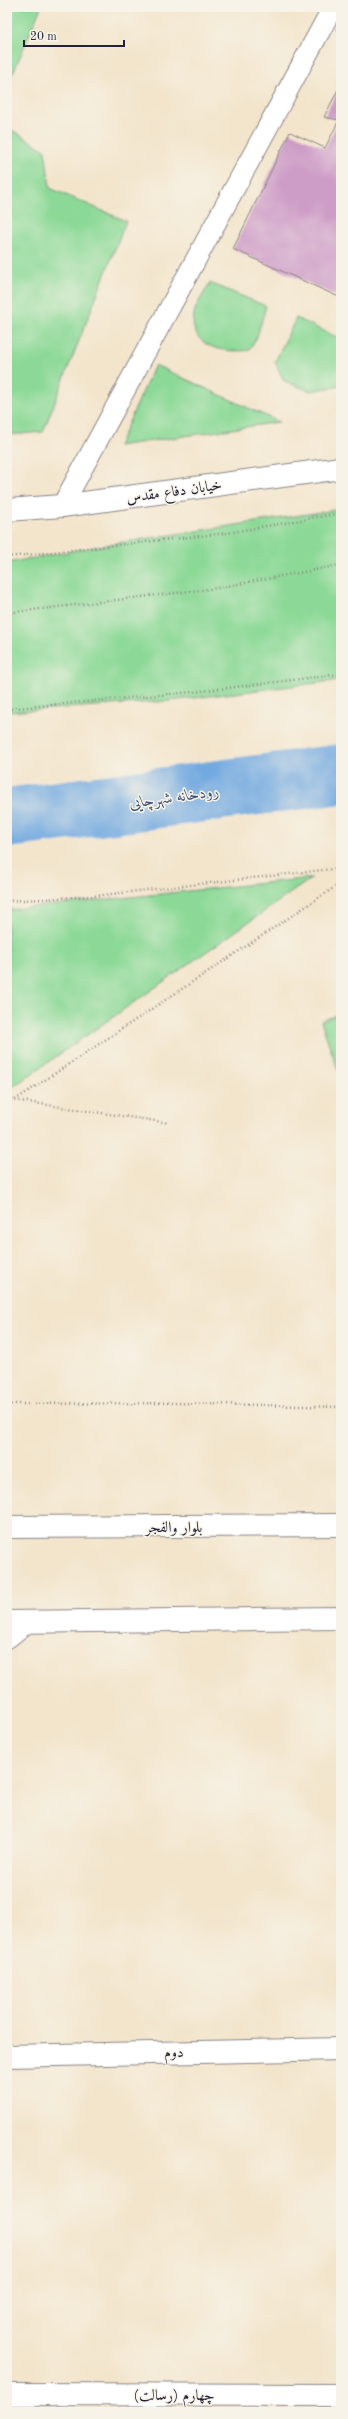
<svg xmlns="http://www.w3.org/2000/svg" width="348" height="2419" viewBox="0 0 348 2419" font-family="'Old Standard TT',Amiri,serif">
<rect width="100%" height="100%" fill="#f7f3e8"/>
<filter id="ink" filterUnits="userSpaceOnUse"><feTurbulence type="fractalNoise" baseFrequency=".025" numOctaves="2"/><feDisplacementMap in="SourceGraphic" scale="8" xChannelSelector="R" yChannelSelector="G"/><feConvolveMatrix kernelMatrix="1 2 1 2 8 2 1 2 1" color-interpolation-filters="sRGB"/></filter>
<filter id="wash" filterUnits="userSpaceOnUse"><feTurbulence type="fractalNoise" baseFrequency=".012" numOctaves="4" result="noise"/><feDisplacementMap in="SourceGraphic" scale="16" xChannelSelector="R" yChannelSelector="G"/><feGaussianBlur stdDeviation="0.9" result="paint"/><feColorMatrix in="noise" values="0 0 0 0 0 0 0 0 0 0 0 0 0 0 0 0 0 1.4 0 .05"/><feComposite in="paint" operator="in"/></filter>
<g filter="url(#wash)">
<rect width="100%" height="100%" fill="#f3e5cc"/>
<path fill="#8cd997" stroke="#577e69" d="M7,7H41L7,87Z
M7,127L45,150L50,188L126,221L43,432L7,435Z
M210,283L266,306L257,337L249,350C225,354 187,347 194,314C196,304 205,292 210,283Z
M296,318L341,339V386L310,391L284,381L275,362Z
M155,365L279,422L118,446Z
M341,509V680L169,701L7,712V563L111,544Z
M312,878L14,1086H7V910Z
M341,1013V1079L321,1021Z"/>
<g fill="none" stroke-linecap="round" stroke-linejoin="round">
<path stroke="#72a9e0" stroke-width="60" d="M7,818L341,774"/>
</g>
<g id="blocks">
<path fill="#cd9cc7" d="M341,22V33L337,30Z
M341,84V298L233,249L290,132L325,148L339,120L324,117Z"/>
</g>
</g>
<g filter="url(#ink)">
<use href="#blocks" fill-opacity="0" stroke="#8a8484" stroke-width="1"/>
<g fill="none" stroke-linecap="round" stroke-linejoin="round">
<g stroke="#8a8484" stroke-width="22">
<path id="service" d="M62,506L333,7"/>
</g>
<g stroke="#8a8484" stroke-width="24">
<path id="minor" d="M7,2056L341,2049
M7,2394L341,2395"/>
</g>
<g stroke="#8a8484" stroke-width="24">
<path id="tertiary" d="M7,510L62,506L341,468
M7,1637L26,1622"/>
</g>
<g stroke="#8a8484" stroke-width="24">
<path id="trunk" d="M7,1527L341,1525
M7,1622L341,1618"/>
</g>
<path stroke="#8a8484" stroke-width="2.5" stroke-dasharray="1 3" stroke-linecap="butt" d="M7,557L227,533L341,513
M7,613L217,588L341,565
M7,709L203,691L341,674
M7,901L94,896L341,868
M7,1099L169,1123
M15,1100L341,883
M7,1404L174,1403L341,1407"/>
<use href="#service" stroke="#fff" stroke-width="20"/>
<use href="#minor" stroke="#fff" stroke-width="22"/>
<use href="#tertiary" stroke="#fff" stroke-width="22"/>
<use href="#trunk" stroke="#fff" stroke-width="22"/>
</g>
</g>
<g text-anchor="middle" stroke-width="3" stroke-linejoin="round" paint-order="stroke">
<g font-size="15" fill="#22223b" stroke="#f7f3e8">
<text transform="translate(174 491) rotate(-8)" y="5">خیابان دفاع مقدس</text>
<text x="174" y="1532">بلوار والفجر</text>
<text transform="translate(174 2052) rotate(-1)" y="5">دوم</text>
<text x="174" y="2400">چهارم (رسالت)</text>
</g>
<g font-size="16" font-style="italic" fill="#3e5175" stroke="#f7f3e8">
<text transform="translate(174 796) rotate(-8)" y="6">رودخانه شهرچایی</text>
</g>
</g>
<rect width="348" height="2419" fill="none" stroke="#f7f3e8" stroke-width="24"/>
<path d="M24 40v6h100v-6" fill="none" stroke="#22223b" stroke-width="2"/>
<text x="30" y="40" font-size="12" fill="#22223b" stroke="#f7f3e8" stroke-width="3" paint-order="stroke">20 m</text>
</svg>
